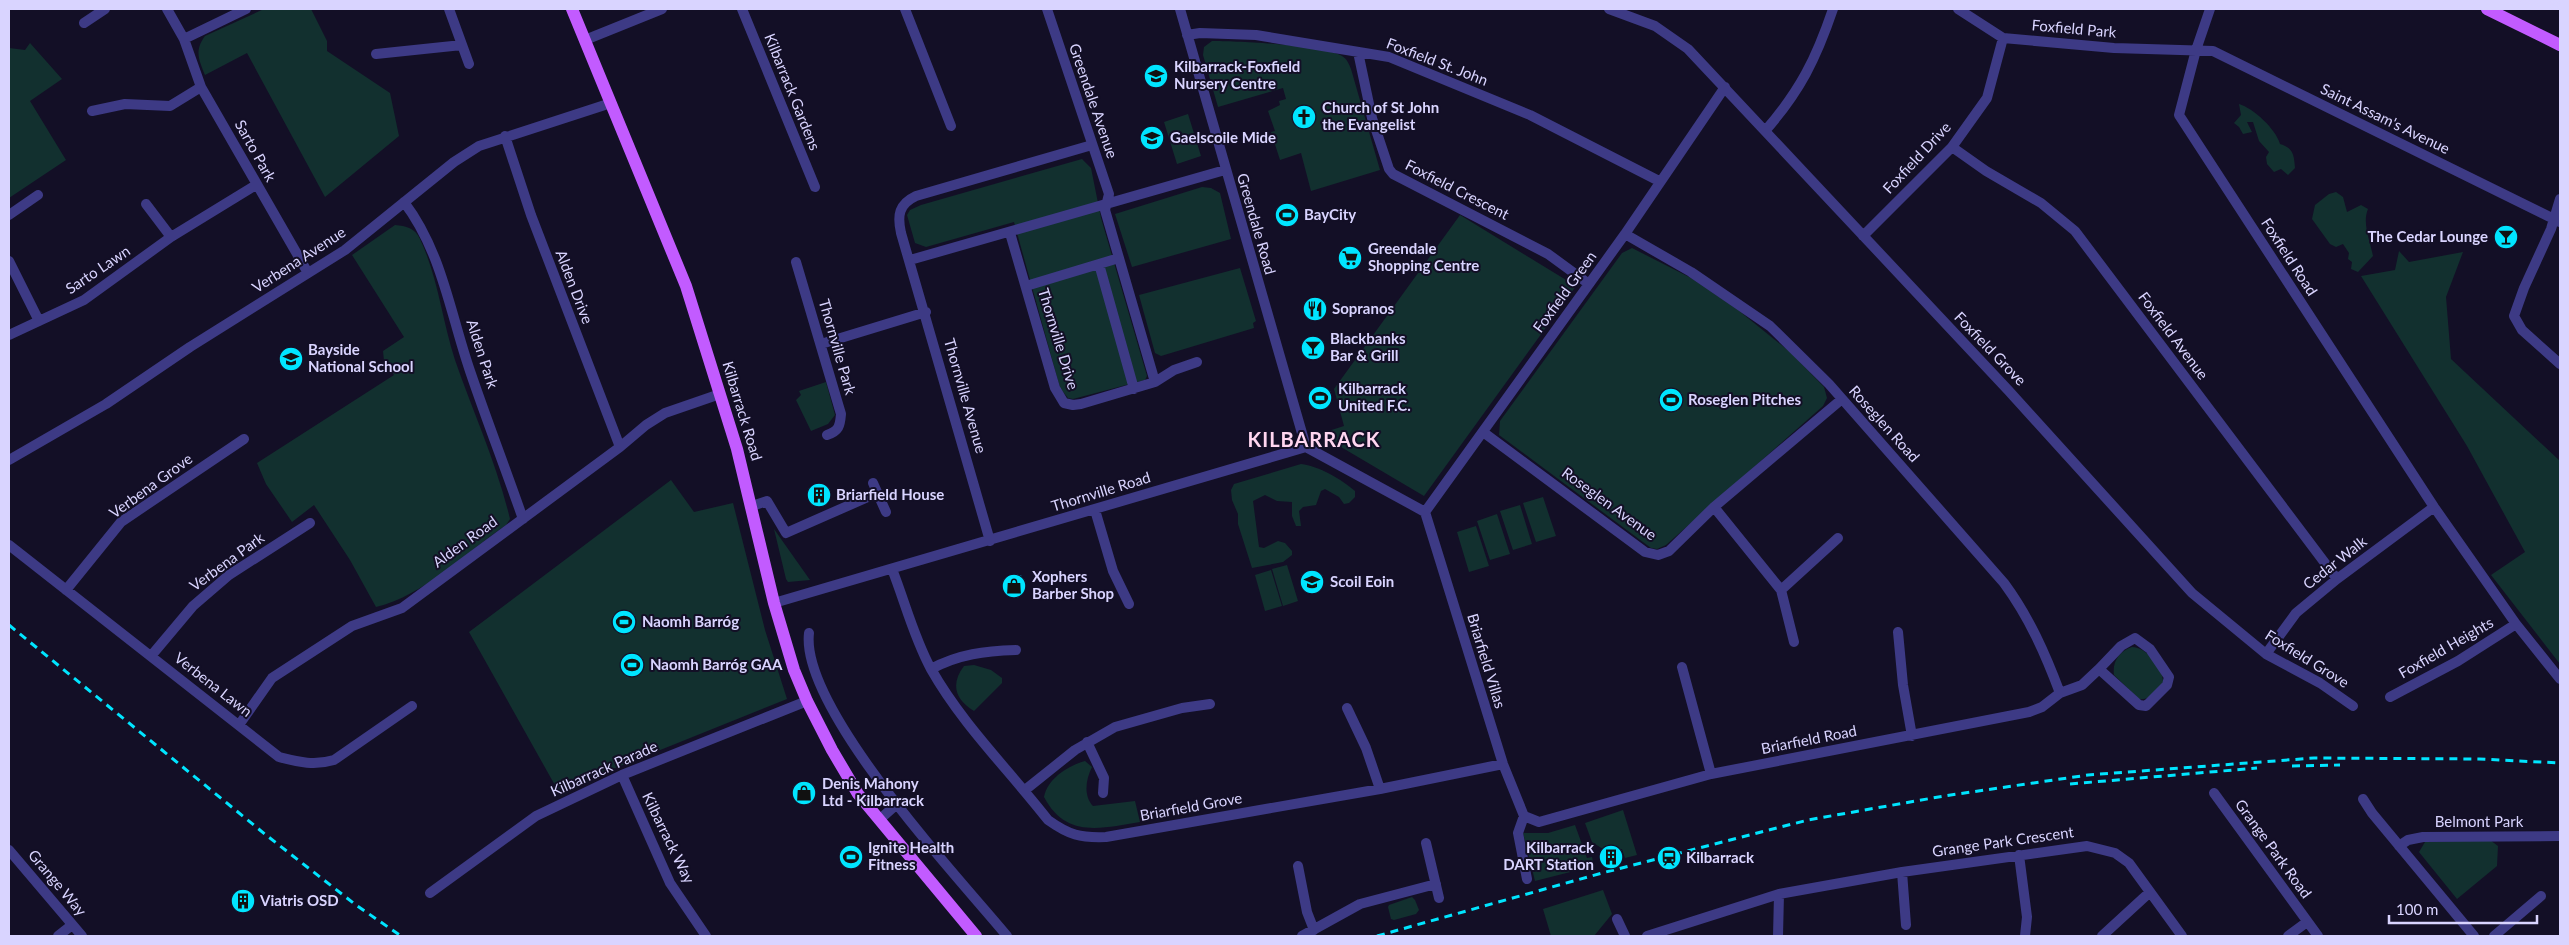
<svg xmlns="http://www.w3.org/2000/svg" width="2569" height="945" viewBox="0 0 2569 945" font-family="Lato,sans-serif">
<rect width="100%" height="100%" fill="#130f26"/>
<path fill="#12302f" d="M264,9H311L327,41V51L390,93L399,136L325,197L247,53L205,75C199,60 194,51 205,36Z
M1212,41C1237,41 1323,45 1342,56C1347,59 1349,64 1351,69L1380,170L1311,191L1301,153L1280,160L1271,132L1275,131L1268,111L1280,105L1279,101L1286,99L1283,88L1218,107L1203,55L1204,47Z
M30,43L62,79L30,101L66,160L9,198V48L25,50Z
M2239,104C2253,108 2276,129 2280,144C2293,148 2294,154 2295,168L2288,175L2281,169L2274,172L2267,164L2266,157L2269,152L2259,141L2253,122H2247L2252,132L2243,134L2239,127L2234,123L2241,115Z
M1188,114L1201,156L1177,164L1164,122Z
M1082,159L1091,168L1101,218L1147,376L1145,380L1073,399L1068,398L1060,388L1014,222L926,247L915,243L907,215L910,210L921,205Z
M1202,187L1211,188L1220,193L1231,239L1132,267L1115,214Z
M2336,192L2343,197L2347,212L2361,205L2368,209C2362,223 2370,241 2373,256L2358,272L2351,269L2352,262L2348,259L2349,253L2343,244L2336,247L2330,244L2312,219L2315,205L2329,194Z
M1460,215L1576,286L1424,496L1319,434L1344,426L1334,389Z
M395,225C406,226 415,228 420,239C438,277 442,320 455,360C473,412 497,464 510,519L506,525C465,553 425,595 376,607L350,560L314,505L292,522L266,484L257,463L394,375L384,361L383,351L404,337L352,255Z
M1632,248L1691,278L1738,310L1790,352L1824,387L1827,398L1823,406L1666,545L1657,549L1651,548L1499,435L1500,421L1622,253Z
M2399,251L2409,262L2463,252L2446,297L2451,359L2560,461V664L2491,575L2525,552L2467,446L2361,276L2395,270Z
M1240,268L1256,321L1253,323L1254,328L1161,356L1155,353L1139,295Z
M826,382L835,415L828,424L811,431L796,400L801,395L799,391Z
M1301,464C1319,466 1341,479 1355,491V497L1349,503L1344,504L1339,497L1325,489L1321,491L1316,505L1303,507L1299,511L1301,526H1296L1292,516V502L1277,501L1265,495L1253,501L1259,547L1264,548L1278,541L1285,543L1292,551V555L1283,562L1252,568L1238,524V514L1232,500L1231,490L1234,484Z
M671,480L694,512L733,503L765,630L787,699L613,769L561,796L469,632Z
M1543,497L1556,536L1536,542L1523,503Z
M1520,505L1532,544L1513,550L1500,511Z
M1497,514L1510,554L1490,560L1477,521Z
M1476,526L1489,566L1469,572L1457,532Z
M774,529L810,580L788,582L786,579Z
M1287,565L1298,601L1283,606L1272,569Z
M1271,570L1282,606L1265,611L1255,575Z
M2132,647C2147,647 2164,669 2163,683C2156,690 2150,701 2139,699L2114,675C2112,661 2120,651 2132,647Z
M974,665L991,670L1002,678V683L974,711C954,699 951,683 964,666Z
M1085,761L1092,767C1086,779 1083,795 1093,806L1135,801L1140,822C1102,828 1066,839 1044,797C1048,778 1068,766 1085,761Z
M1623,810L1637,855L1625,858L1622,849L1609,853L1592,842L1585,823Z
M1575,825L1587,858L1592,857L1594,866L1535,881L1523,833H1548Z
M2490,840L2498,846L2497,866L2457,899L2419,852L2425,842Z
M1603,890L1612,914L1594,936H1551L1543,909Z
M1412,897L1415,900L1419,910L1416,914L1394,920L1391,919L1388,907L1389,905Z"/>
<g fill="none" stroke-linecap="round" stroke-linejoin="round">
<path stroke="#3d3a85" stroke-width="10" d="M167,9L184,39L201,87L308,273
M449,9L469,64
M742,9L815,187
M905,9L951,126
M1047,9L1109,194L1105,210L1155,382
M1180,9L1306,447
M1609,9L1655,26L1688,49L2008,390L2192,593L2266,654L2320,683L2353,706
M1958,9L2003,38L2114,48L2213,51L2560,222
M2210,9L2196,50L2179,115L2434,507L2516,624L2560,679
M84,23L105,9
M1187,35L1200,33L1256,35L1389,57L1530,115L1659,181
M184,39L246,9
M585,40L662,9
M1358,52L1372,118L1389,169L1393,174L1548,254L1589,284
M376,54L462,45
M92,111L125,104L170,106L201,87
M1765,131C1800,91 1816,59 1833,9
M505,136L531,215L620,447
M1952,147L1986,171L2041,203L2075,231L2337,579
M2560,199L2551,229L2524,288L2514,316L2522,330L2560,364
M404,202C442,252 450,313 470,371C487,421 506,470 523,519
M146,204L171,237
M9,215L38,195
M1010,233L1055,388L1064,403L1073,405L1081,404L1155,382L1174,370L1197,362
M1625,234L1691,272L1770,326L1829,384L2004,583C2029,617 2045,653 2060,693
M1863,236L1952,147L1987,98L2003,38
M910,260C1015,230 1120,200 1225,170
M9,261L39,321
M796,262L841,414C840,426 839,431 827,435
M1099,264L1134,389
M1026,286L1119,258
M9,335L84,300L171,237L256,185
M821,344L926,312
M1483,432L1645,552L1658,555L1669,551L1714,507L1842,399
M9,460L106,404L190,347L345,250L454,162L479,146L611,103
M873,483L886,512
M752,506L767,501L786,533L877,493
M1714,507L1781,590L1838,538
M1095,510L1113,571L1129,604
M1425,512L1625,234L1725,87
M1425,512L1503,764L1524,816
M990,541L901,233C897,215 899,204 916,196L1092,145
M9,545L279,757C299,762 314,766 334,760L412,706
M892,569C905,602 914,638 931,669C962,724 1009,770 1048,820C1069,835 1080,838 1106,837L1380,789L1503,764
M66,590L121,522L244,439
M1781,590L1794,642
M774,603L1306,447L1425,512
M1898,632L1903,685L1912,736
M809,633C800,708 958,877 1007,936
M2266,654L2296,613L2337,579L2434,507
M151,656L193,606L229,575L310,523
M1682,667L1711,774
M931,669C959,654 985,651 1016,650
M2390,697L2458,661L2516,624
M1347,708L1366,748L1380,789
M239,725L272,678L352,626L402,608L620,447L646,425L665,413L720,394
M1087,742L1104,778L1103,793
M622,775L670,883L706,936
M1025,790L1075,750L1115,727L1182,708L1210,704
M2214,793L2318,936
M2363,799L2372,813L2474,936
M1524,816L1539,822L1711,774L2029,712L2042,707L2060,693L2082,685L2099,669L2139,705L2146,706L2167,685L2169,677L2150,649L2135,638L2121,646L2099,669
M1524,816L1518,833L1527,879
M879,820L897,804
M1426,843L1439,898
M2399,846L2408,840L2423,837L2560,836
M9,850L82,936
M2019,855L2027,917L2025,936
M1298,866L1307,912L1314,930
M1902,872L1906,925
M430,893L536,816L622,775L807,701
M1617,919L1625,936
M58,936L72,925
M1302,936L1360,904L1436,884
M1647,936L1779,894L1902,872L2087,846L2115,853L2129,863L2182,936
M1778,936L1779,894
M2102,936L2150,892
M2288,936L2307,922
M2494,936L2541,896"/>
<path stroke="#c25bff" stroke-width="12" d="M572,9L686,286L737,449L774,603L794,670L807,701L832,750L858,794L976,936
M2487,9L2560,45"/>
<path stroke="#00e5ff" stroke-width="3" stroke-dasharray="8 6" stroke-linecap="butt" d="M9,625L266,835L356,905L401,936
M2292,766L2340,765
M2070,784L2257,768
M1377,936L1602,873L1808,820L1944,796L2088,775L2314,758L2479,759L2560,763"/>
</g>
<defs>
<g id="school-disc" transform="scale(1.25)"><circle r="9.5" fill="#00e5ff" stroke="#130f26"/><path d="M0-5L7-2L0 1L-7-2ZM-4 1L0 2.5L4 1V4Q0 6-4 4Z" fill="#111"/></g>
<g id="church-disc" transform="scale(1.25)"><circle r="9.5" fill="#00e5ff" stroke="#130f26"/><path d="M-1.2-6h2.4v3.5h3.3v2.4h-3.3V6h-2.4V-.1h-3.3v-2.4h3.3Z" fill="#111"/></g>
<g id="stadium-disc" transform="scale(1.25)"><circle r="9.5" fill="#00e5ff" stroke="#130f26"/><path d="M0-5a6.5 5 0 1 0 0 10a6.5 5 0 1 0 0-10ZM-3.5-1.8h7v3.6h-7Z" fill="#111"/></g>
<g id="bar-disc" transform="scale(1.25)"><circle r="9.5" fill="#00e5ff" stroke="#130f26"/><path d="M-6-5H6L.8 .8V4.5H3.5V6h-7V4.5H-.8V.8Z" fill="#111"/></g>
<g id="supermarket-disc" transform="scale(1.25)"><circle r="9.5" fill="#00e5ff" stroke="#130f26"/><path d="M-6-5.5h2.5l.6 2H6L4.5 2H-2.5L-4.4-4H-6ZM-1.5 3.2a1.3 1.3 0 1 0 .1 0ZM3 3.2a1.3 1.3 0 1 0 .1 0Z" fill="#111"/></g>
<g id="restaurant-disc" transform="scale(1.25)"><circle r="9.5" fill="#00e5ff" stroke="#130f26"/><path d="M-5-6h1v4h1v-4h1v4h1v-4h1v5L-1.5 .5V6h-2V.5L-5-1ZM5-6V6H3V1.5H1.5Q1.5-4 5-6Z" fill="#111"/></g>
<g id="building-disc" transform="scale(1.25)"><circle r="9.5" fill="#00e5ff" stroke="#130f26"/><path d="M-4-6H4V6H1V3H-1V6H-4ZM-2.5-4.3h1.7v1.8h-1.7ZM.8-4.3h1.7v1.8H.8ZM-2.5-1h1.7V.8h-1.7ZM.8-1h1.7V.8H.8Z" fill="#111"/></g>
<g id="shop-disc" transform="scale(1.25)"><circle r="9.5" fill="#00e5ff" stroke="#130f26"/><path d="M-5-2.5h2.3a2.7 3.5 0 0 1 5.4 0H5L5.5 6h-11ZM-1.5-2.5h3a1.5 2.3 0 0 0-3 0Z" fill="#111"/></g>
<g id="station-disc" transform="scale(1.25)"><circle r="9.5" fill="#00e5ff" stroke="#130f26"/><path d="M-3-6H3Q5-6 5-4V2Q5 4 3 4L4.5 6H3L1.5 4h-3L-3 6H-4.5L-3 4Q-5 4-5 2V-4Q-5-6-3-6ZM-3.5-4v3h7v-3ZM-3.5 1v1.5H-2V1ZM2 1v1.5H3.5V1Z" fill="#111"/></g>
</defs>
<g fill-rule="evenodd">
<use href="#school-disc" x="1156" y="76"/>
<use href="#church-disc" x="1304" y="117"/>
<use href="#school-disc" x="1152" y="138"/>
<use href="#stadium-disc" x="1287" y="215"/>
<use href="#bar-disc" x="2506" y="237"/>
<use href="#supermarket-disc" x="1350" y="258"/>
<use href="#restaurant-disc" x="1315" y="309"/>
<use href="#bar-disc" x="1313" y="348"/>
<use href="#school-disc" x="291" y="359"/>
<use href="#stadium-disc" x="1320" y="398"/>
<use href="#stadium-disc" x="1671" y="400"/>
<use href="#building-disc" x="819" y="495"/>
<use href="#school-disc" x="1312" y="582"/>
<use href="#shop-disc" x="1014" y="586"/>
<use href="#stadium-disc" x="624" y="622"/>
<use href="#stadium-disc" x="632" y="665"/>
<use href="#shop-disc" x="804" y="793"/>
<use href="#stadium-disc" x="851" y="857"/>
<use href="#building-disc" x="1611" y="857"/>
<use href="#station-disc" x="1669" y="858"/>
<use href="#building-disc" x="243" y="901"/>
</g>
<g text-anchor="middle" stroke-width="4" stroke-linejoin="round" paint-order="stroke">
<g font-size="15" fill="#d9d4ff" stroke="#130f26">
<text transform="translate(2074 29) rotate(5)" y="5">Foxfield Park</text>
<text transform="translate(1437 62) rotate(21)" y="5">Foxfield St. John</text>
<text transform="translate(792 92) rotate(68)" y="5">Kilbarrack Gardens</text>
<text transform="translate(1093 101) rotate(71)" y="5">Greendale Avenue</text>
<text transform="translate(2385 119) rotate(26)" y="5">Saint Assam's Avenue</text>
<text transform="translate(255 151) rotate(61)" y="5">Sarto Park</text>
<text transform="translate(1917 158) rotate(-47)" y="5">Foxfield Drive</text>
<text transform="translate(1457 190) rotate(27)" y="5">Foxfield Crescent</text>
<text transform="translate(1256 224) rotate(74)" y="5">Greendale Road</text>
<text transform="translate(2289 257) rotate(57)" y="5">Foxfield Road</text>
<text transform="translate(299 260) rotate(-33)" y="5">Verbena Avenue</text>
<text transform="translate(98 270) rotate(-34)" y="5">Sarto Lawn</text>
<text transform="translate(574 287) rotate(69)" y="5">Alden Drive</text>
<text transform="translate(1565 292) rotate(-54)" y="5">Foxfield Green</text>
<text transform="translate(2173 336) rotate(53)" y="5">Foxfield Avenue</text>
<text transform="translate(1058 339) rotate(73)" y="5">Thornville Drive</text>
<text transform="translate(837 347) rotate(74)" y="5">Thornville Park</text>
<text transform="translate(1990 349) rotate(46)" y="5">Foxfield Grove</text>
<text transform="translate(482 354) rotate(72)" y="5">Alden Park</text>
<text transform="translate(965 396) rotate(74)" y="5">Thornville Avenue</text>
<text transform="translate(742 411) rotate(73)" y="5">Kilbarrack Road</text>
<text transform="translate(1884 424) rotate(48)" y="5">Roseglen Road</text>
<text transform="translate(151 486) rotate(-36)" y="5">Verbena Grove</text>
<text transform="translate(1101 492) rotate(-17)" y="5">Thornville Road</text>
<text transform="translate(1609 504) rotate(36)" y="5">Roseglen Avenue</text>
<text transform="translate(465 542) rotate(-36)" y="5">Alden Road</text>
<text transform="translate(227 562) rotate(-36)" y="5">Verbena Park</text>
<text transform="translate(2335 563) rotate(-38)" y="5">Cedar Walk</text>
<text transform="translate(2446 648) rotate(-30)" y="5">Foxfield Heights</text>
<text transform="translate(2307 659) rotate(32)" y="5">Foxfield Grove</text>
<text transform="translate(1486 661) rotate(73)" y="5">Briarfield Villas</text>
<text transform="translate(213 685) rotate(38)" y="5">Verbena Lawn</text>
<text transform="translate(1809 740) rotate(-11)" y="5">Briarfield Road</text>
<text transform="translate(604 769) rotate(-24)" y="5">Kilbarrack Parade</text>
<text transform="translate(1191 807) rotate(-10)" y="5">Briarfield Grove</text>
<text x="2479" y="827">Belmont Park</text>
<text transform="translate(668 838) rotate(64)" y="5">Kilbarrack Way</text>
<text transform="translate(2003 842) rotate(-8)" y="5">Grange Park Crescent</text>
<text transform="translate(2273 849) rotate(54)" y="5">Grange Park Road</text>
<text transform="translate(57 883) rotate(50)" y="5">Grange Way</text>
</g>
<g font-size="15" font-weight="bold" fill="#d9d4ff" stroke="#130f26" text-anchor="start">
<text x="1174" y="72">Kilbarrack-Foxfield<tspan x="1174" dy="17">Nursery Centre</tspan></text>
<text x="1322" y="113">Church of St John<tspan x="1322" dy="17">the Evangelist</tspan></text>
<text x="1170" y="143">Gaelscoile Mide</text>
<text x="1304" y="220">BayCity</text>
<text x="2488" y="242" text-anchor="end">The Cedar Lounge</text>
<text x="1368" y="254">Greendale<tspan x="1368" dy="17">Shopping Centre</tspan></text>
<text x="1332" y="314">Sopranos</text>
<text x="1330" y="344">Blackbanks<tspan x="1330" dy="17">Bar &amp; Grill</tspan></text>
<text x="308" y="355">Bayside<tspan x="308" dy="17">National School</tspan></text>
<text x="1338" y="394">Kilbarrack<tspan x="1338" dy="17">United F.C.</tspan></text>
<text x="1688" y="405">Roseglen Pitches</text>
<text x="836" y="500">Briarfield House</text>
<text x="1032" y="582">Xophers<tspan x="1032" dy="17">Barber Shop</tspan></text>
<text x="1330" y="587">Scoil Eoin</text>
<text x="642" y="627">Naomh Barróg</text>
<text x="650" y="670">Naomh Barróg GAA</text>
<text x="822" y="789">Denis Mahony<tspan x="822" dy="17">Ltd - Kilbarrack</tspan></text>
<text x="868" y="853">Ignite Health<tspan x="868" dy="17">Fitness</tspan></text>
<text x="1594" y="853" text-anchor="end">Kilbarrack<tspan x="1594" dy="17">DART Station</tspan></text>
<text x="1686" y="863">Kilbarrack</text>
<text x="260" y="906">Viatris OSD</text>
</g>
<g font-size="20" font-weight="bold" letter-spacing="1" fill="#ffd6f0" stroke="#130f26">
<text x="1314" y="447">KILBARRACK</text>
</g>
</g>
<rect width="2569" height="945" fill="none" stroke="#d9d4ff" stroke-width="20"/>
<path d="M2389 915v8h148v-8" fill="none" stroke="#d9d4ff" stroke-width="2.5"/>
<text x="2396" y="915" font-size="15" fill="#d9d4ff" stroke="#130f26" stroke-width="4" paint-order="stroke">100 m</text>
</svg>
